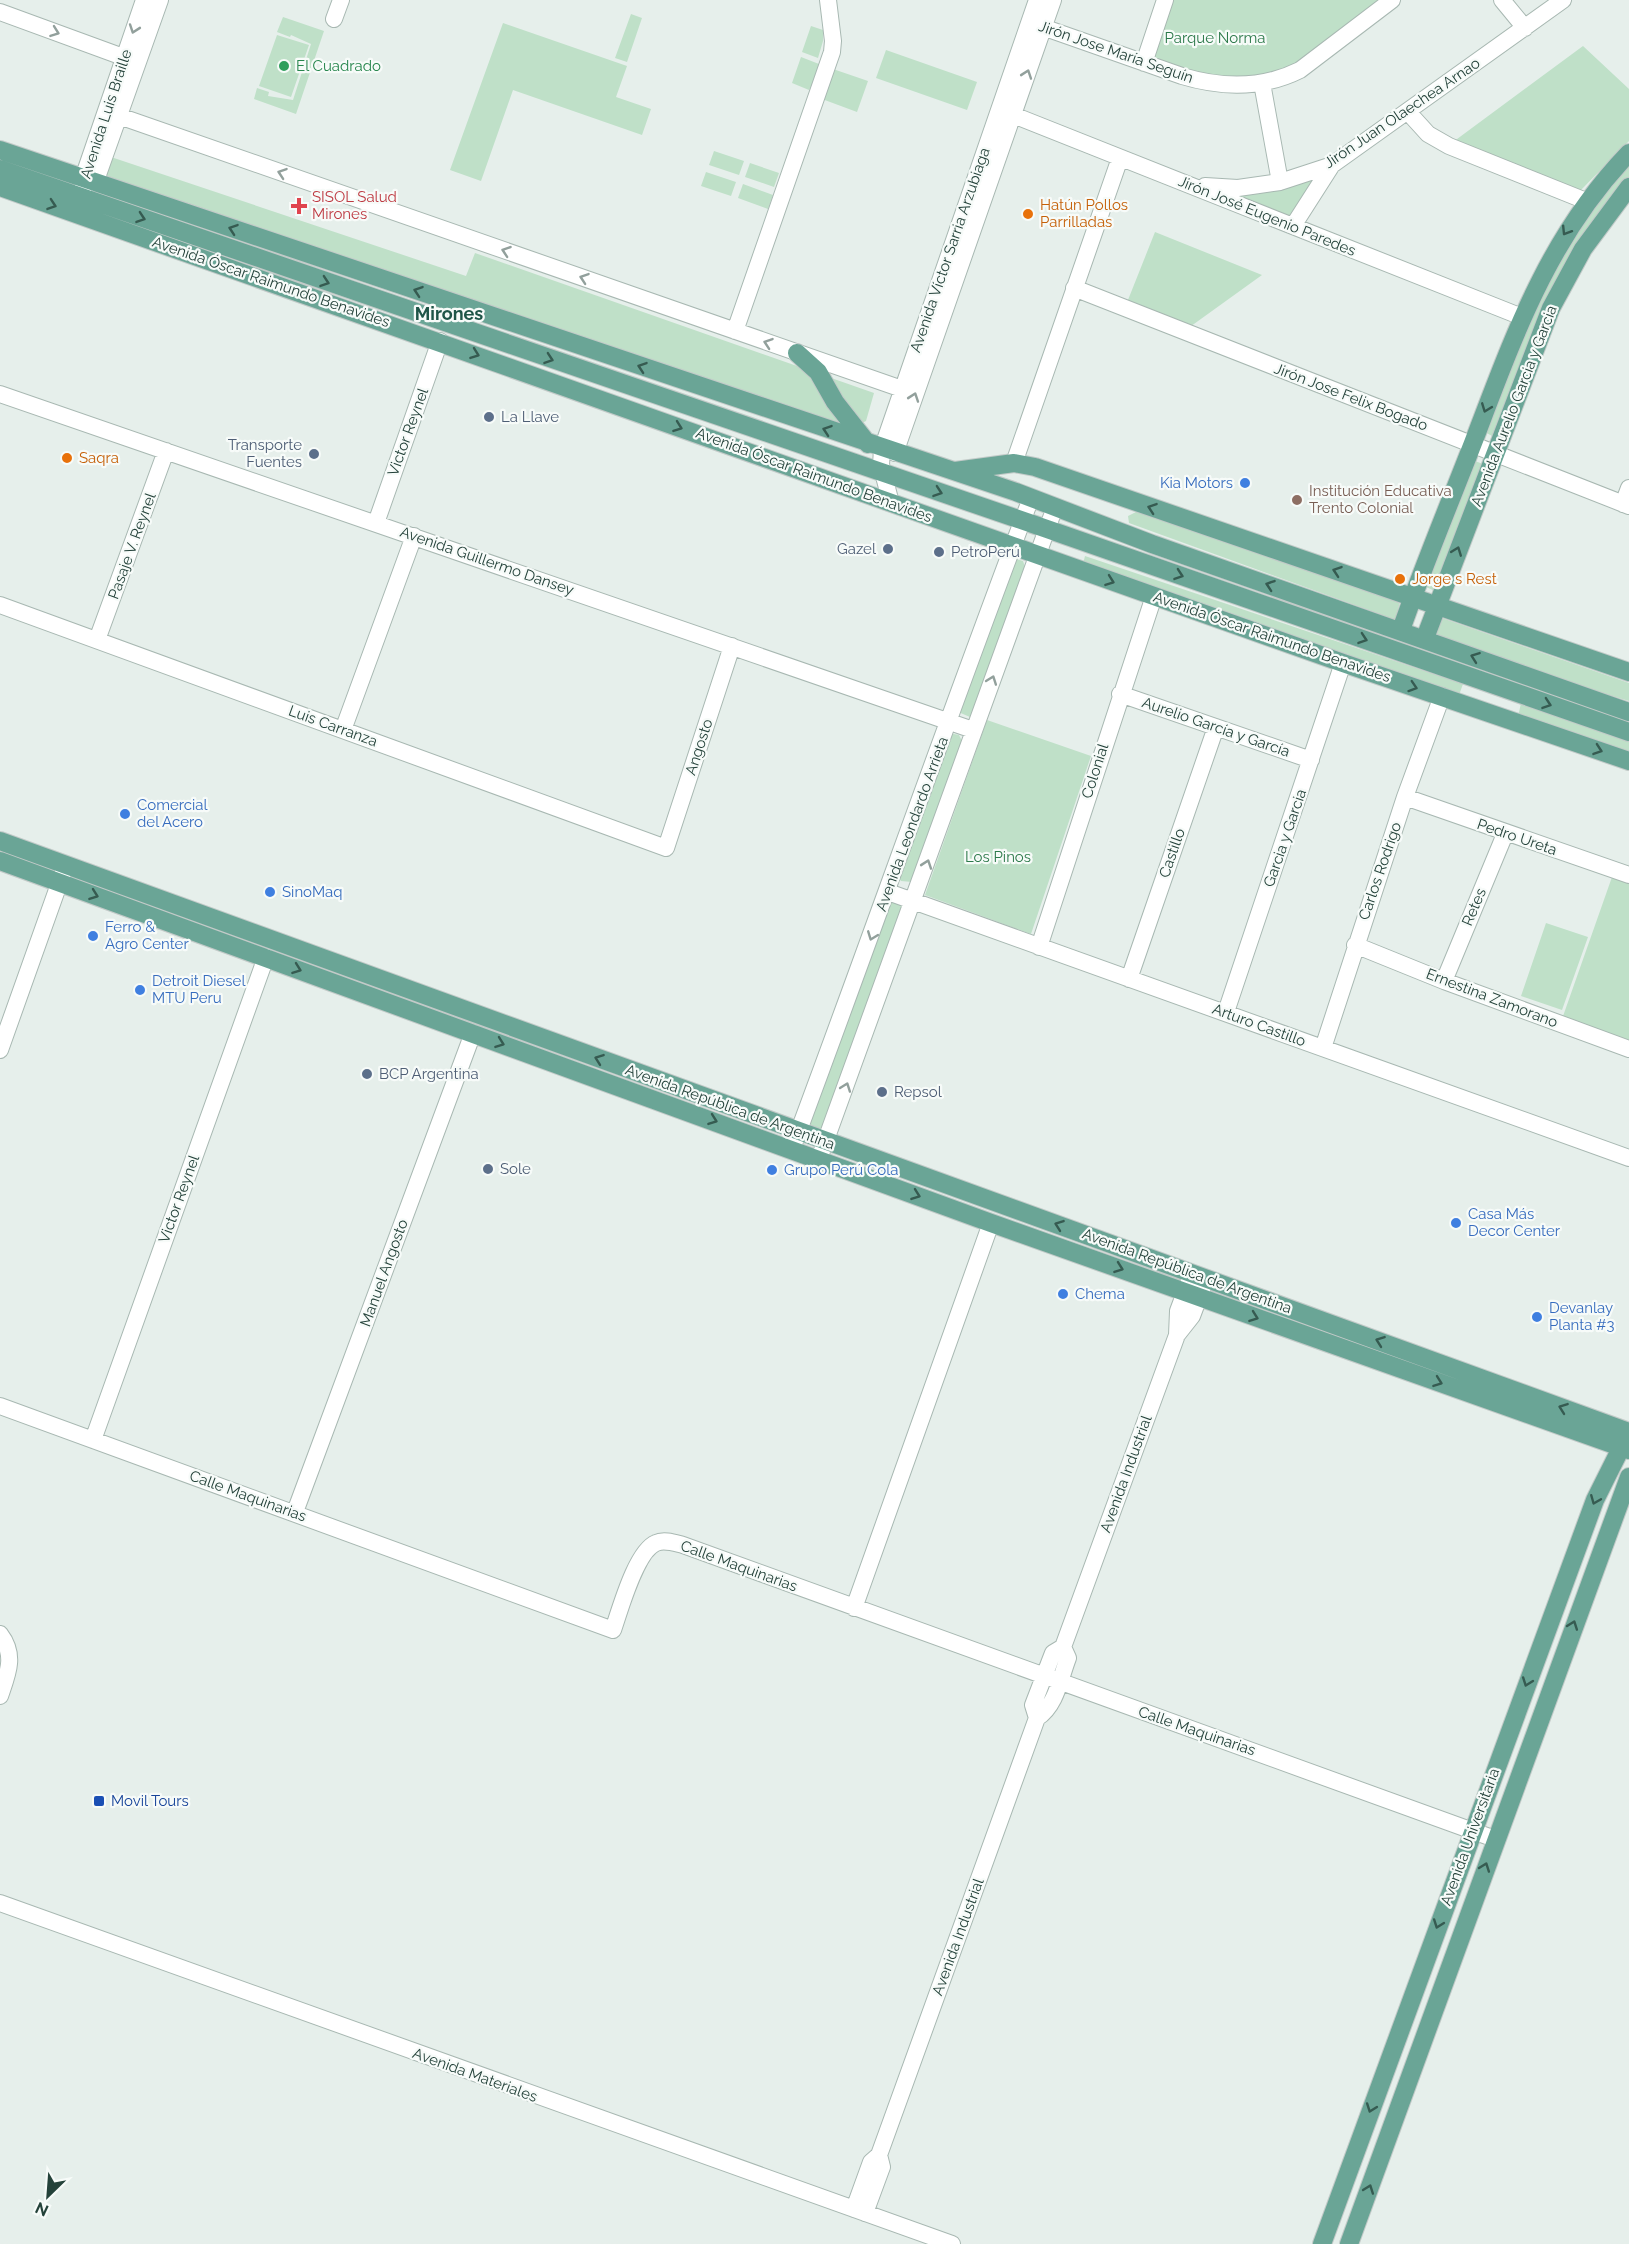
<svg xmlns="http://www.w3.org/2000/svg" width="1629" height="2244" viewBox="0 0 1629 2244" font-family="Raleway,sans-serif">
<rect width="100%" height="100%" fill="#e6efeb"/>
<path fill="#bfe0c8" d="M1172,0H1380L1318,50L1280,73L1246,78H1207L1152,60Z
M631,14L642,18L627,62L615,58Z
M283,17L324,31L296,114L254,99L257,88L269,92L268,96L293,100L311,44L291,35L290,37L277,32Z
M503,23L627,66L616,97L651,109L642,135L513,90L481,181L450,170Z
M811,26L823,30V41L818,58L802,52Z
M277,35L309,45L291,97L259,86Z
M1583,46L1629,89V141L1581,190L1453,142Z
M886,50L977,82L967,110L876,78Z
M801,57L819,64L821,68L809,90L792,83Z
M833,69L868,81L857,112L822,99Z
M714,151L744,161L739,175L709,165Z
M108,156L466,276L475,253L874,393L866,421L850,429L105,176Z
M750,163L779,173L774,187L745,177Z
M1629,164V180L1538,323L1492,436L1485,432L1527,318L1590,210Z
M706,172L736,182L731,196L701,186Z
M1311,179L1316,180L1290,218L1216,190L1273,191Z
M743,184L773,195L768,209L738,198Z
M1155,232L1262,275L1187,329L1126,305Z
M1475,461L1483,464L1435,591L1426,587Z
M1138,511L1400,601L1396,620L1129,523L1128,516Z
M1085,556L1463,684L1459,695L1083,564Z
M1016,559L1023,561L1025,567L970,717L956,711Z
M1442,618L1629,683V701L1562,681L1439,637L1435,632Z
M1521,703L1629,739V755L1518,717Z
M987,720L1091,756L1031,934L925,895Z
M949,733L959,735L962,741L912,882L901,881L898,877Z
M1612,877L1629,883V1043L1562,1019Z
M889,901L902,905L823,1130L809,1126Z
M1546,923L1588,937L1562,1010L1521,996Z"/>
<g fill="none" stroke-linecap="round" stroke-linejoin="round">
<g stroke="#a8b8b2" stroke-width="18">
<path id="minor" d="M1502,0L1525,28
M0,12L134,61
M334,19L341,0
M1034,24L1182,76C1222,88 1262,89 1300,70L1392,0
M1144,63L1165,0
M1262,83L1280,182
M1408,112L1428,134L1449,146L1586,201
M1013,115L1522,317
M119,116L902,389
M95,183L160,0
M1205,186L1238,188L1280,182L1332,165L1563,0
M90,209L83,193V178L144,0
M1293,226L1332,165
M1074,288L1629,506
M735,331L832,52L833,41L828,0
M0,394L973,730
M895,453L1053,0
M1014,463L1120,158
M891,503L881,465L882,449L1037,0
M1623,504L1629,488
M376,523L440,341
M0,605L666,848L732,646
M97,640L166,451
M1120,694L1311,760
M343,730L414,536
M1405,797L1629,875
M888,892L1629,1158
M1355,945L1444,981L1629,1049
M1039,947L1154,596
M1129,979L1216,727
M1444,981L1505,834
M1226,1012L1343,663
M1323,1048L1405,797L1442,696
M0,1050L64,870
M792,1149C873,932 949,714 1031,498
M819,1159L1055,507
M1177,1335L1178,1311L1190,1279
M0,1406L613,1630C620,1610 636,1551 656,1543C664,1539 675,1543 683,1545L1495,1839
M93,1440L266,957
M295,1512L473,1033
M854,1608L991,1223
M0,1634C16,1655 8,1673 0,1696
M1037,1718C1056,1706 1060,1679 1068,1658L1063,1647
M0,1903L952,2244
M854,2209L871,2162L879,2155L1037,1718L1033,1705L1053,1653L1063,1647L1177,1335L1192,1316L1204,1284
M865,2213L882,2167L879,2155"/>
</g>
<g stroke="#c2cac8" stroke-width="20">
<path id="major" d="M0,150L1016,492L1152,544L1629,712
M0,169L1047,529L1629,732
M0,187L1343,663L1629,761
M797,353L818,372L835,402L868,444
M955,471L1014,463L1035,467L1629,672
M1401,630C1423,567 1449,505 1473,443C1514,336 1548,237 1629,153
M1425,638L1551,308L1583,249L1629,187
M0,841L1629,1432
M0,861L991,1223L1629,1450
M1322,2244L1595,1500L1626,1438
M1349,2244L1629,1477"/>
</g>
<use href="#minor" stroke="#fff" stroke-width="16"/>
<use href="#major" stroke="#6aa596" stroke-width="18"/>
</g>
<defs><path id="oneway-chevron" d="M-2-3.5L2.5 0L-2 3.5" fill="none" stroke-width="1.6" stroke-linecap="round" stroke-linejoin="round" transform="scale(1.5)"/></defs>
<g stroke="#92a09c">
<use href="#oneway-chevron" transform="translate(134 29) rotate(109)"/>
<use href="#oneway-chevron" transform="translate(55 32) rotate(20)"/>
<use href="#oneway-chevron" transform="translate(1027 74) rotate(-71)"/>
<use href="#oneway-chevron" transform="translate(282 173) rotate(-161)"/>
<use href="#oneway-chevron" transform="translate(506 251) rotate(-161)"/>
<use href="#oneway-chevron" transform="translate(584 278) rotate(-161)"/>
<use href="#oneway-chevron" transform="translate(768 343) rotate(-161)"/>
<use href="#oneway-chevron" transform="translate(914 397) rotate(-71)"/>
<use href="#oneway-chevron" transform="translate(992 680) rotate(-70)"/>
<use href="#oneway-chevron" transform="translate(927 864) rotate(-71)"/>
<use href="#oneway-chevron" transform="translate(872 936) rotate(111)"/>
<use href="#oneway-chevron" transform="translate(846 1087) rotate(-70)"/>
</g>
<g stroke="#365b51">
<use href="#oneway-chevron" transform="translate(52 205) rotate(19)"/>
<use href="#oneway-chevron" transform="translate(141 218) rotate(19)"/>
<use href="#oneway-chevron" transform="translate(233 229) rotate(-161)"/>
<use href="#oneway-chevron" transform="translate(1566 231) rotate(122)"/>
<use href="#oneway-chevron" transform="translate(325 282) rotate(19)"/>
<use href="#oneway-chevron" transform="translate(418 291) rotate(-161)"/>
<use href="#oneway-chevron" transform="translate(475 354) rotate(20)"/>
<use href="#oneway-chevron" transform="translate(549 359) rotate(19)"/>
<use href="#oneway-chevron" transform="translate(642 367) rotate(-161)"/>
<use href="#oneway-chevron" transform="translate(1486 408) rotate(111)"/>
<use href="#oneway-chevron" transform="translate(678 427) rotate(20)"/>
<use href="#oneway-chevron" transform="translate(827 430) rotate(-161)"/>
<use href="#oneway-chevron" transform="translate(938 492) rotate(19)"/>
<use href="#oneway-chevron" transform="translate(1152 508) rotate(-161)"/>
<use href="#oneway-chevron" transform="translate(1457 551) rotate(-69)"/>
<use href="#oneway-chevron" transform="translate(1337 571) rotate(-161)"/>
<use href="#oneway-chevron" transform="translate(1179 575) rotate(19)"/>
<use href="#oneway-chevron" transform="translate(1110 581) rotate(20)"/>
<use href="#oneway-chevron" transform="translate(1270 585) rotate(-161)"/>
<use href="#oneway-chevron" transform="translate(1363 639) rotate(19)"/>
<use href="#oneway-chevron" transform="translate(1475 657) rotate(-160)"/>
<use href="#oneway-chevron" transform="translate(1413 687) rotate(18)"/>
<use href="#oneway-chevron" transform="translate(1547 704) rotate(19)"/>
<use href="#oneway-chevron" transform="translate(1598 750) rotate(19)"/>
<use href="#oneway-chevron" transform="translate(94 895) rotate(20)"/>
<use href="#oneway-chevron" transform="translate(297 969) rotate(20)"/>
<use href="#oneway-chevron" transform="translate(500 1043) rotate(20)"/>
<use href="#oneway-chevron" transform="translate(599 1059) rotate(-160)"/>
<use href="#oneway-chevron" transform="translate(713 1120) rotate(20)"/>
<use href="#oneway-chevron" transform="translate(916 1195) rotate(20)"/>
<use href="#oneway-chevron" transform="translate(1059 1225) rotate(-160)"/>
<use href="#oneway-chevron" transform="translate(1119 1268) rotate(20)"/>
<use href="#oneway-chevron" transform="translate(1254 1317) rotate(20)"/>
<use href="#oneway-chevron" transform="translate(1380 1341) rotate(-160)"/>
<use href="#oneway-chevron" transform="translate(1438 1382) rotate(20)"/>
<use href="#oneway-chevron" transform="translate(1563 1408) rotate(-160)"/>
<use href="#oneway-chevron" transform="translate(1595 1500) rotate(112)"/>
<use href="#oneway-chevron" transform="translate(1573 1625) rotate(-70)"/>
<use href="#oneway-chevron" transform="translate(1527 1682) rotate(110)"/>
<use href="#oneway-chevron" transform="translate(1485 1867) rotate(-70)"/>
<use href="#oneway-chevron" transform="translate(1438 1924) rotate(110)"/>
<use href="#oneway-chevron" transform="translate(1371 2108) rotate(110)"/>
<use href="#oneway-chevron" transform="translate(1369 2189) rotate(-70)"/>
</g>
<circle fill="#2e9e5b" stroke="#f7fbf9" stroke-width="2" cx="284" cy="66" r="6"/>
<path fill="#e0444e" stroke="#f7fbf9" stroke-width="2" d="M296 197h6v6h6v6h-6v6h-6v-6h-6v-6h6z"/>
<g fill="#e8710a" stroke="#f7fbf9" stroke-width="2">
<circle cx="1028" cy="214" r="6"/>
<circle cx="67" cy="458" r="6"/>
<circle cx="1400" cy="579" r="6"/>
</g>
<g fill="#5c6f8a" stroke="#f7fbf9" stroke-width="2">
<circle cx="489" cy="417" r="6"/>
<circle cx="314" cy="454" r="6"/>
<circle cx="888" cy="549" r="6"/>
<circle cx="939" cy="552" r="6"/>
<circle cx="367" cy="1074" r="6"/>
<circle cx="882" cy="1092" r="6"/>
<circle cx="488" cy="1169" r="6"/>
</g>
<g fill="#3f7fe0" stroke="#f7fbf9" stroke-width="2">
<circle cx="1245" cy="483" r="6"/>
<circle cx="125" cy="814" r="6"/>
<circle cx="270" cy="892" r="6"/>
<circle cx="93" cy="936" r="6"/>
<circle cx="140" cy="990" r="6"/>
<circle cx="772" cy="1170" r="6"/>
<circle cx="1456" cy="1223" r="6"/>
<circle cx="1063" cy="1294" r="6"/>
<circle cx="1537" cy="1317" r="6"/>
</g>
<circle fill="#8d6e63" stroke="#f7fbf9" stroke-width="2" cx="1297" cy="500" r="6"/>
<rect fill="#1a4fb4" stroke="#f7fbf9" stroke-width="2" x="93" y="1795" width="12" height="12" rx="3"/>
<g text-anchor="middle" stroke-width="4.5" stroke-linejoin="round" paint-order="stroke">
<g font-size="15" fill="#2d7a4b" stroke="#f7fbf9">
<text x="1215" y="43">Parque Norma</text>
<text x="998" y="862">Los Pinos</text>
</g>
<g font-size="15" fill="#24423a" stroke="#f7fbf9">
<text transform="translate(1116 52) rotate(19)" y="5">Jirón Jose María Seguín</text>
<text transform="translate(1402 113) rotate(-34)" y="5">Jirón Juan Olaechea Arnao</text>
<text transform="translate(106 114) rotate(-72)" y="5">Avenida Luis Braille</text>
<text transform="translate(1267 216) rotate(22)" y="5">Jirón José Eugenio Paredes</text>
<text transform="translate(950 250) rotate(-71)" y="5">Avenida Víctor Sarria Arzubiaga</text>
<text transform="translate(271 282) rotate(19)" y="5">Avenida Óscar Raimundo Benavides</text>
<text transform="translate(1351 397) rotate(21)" y="5">Jirón Jose Felix Bogado</text>
<text transform="translate(1514 406) rotate(-69)" y="5">Avenida Aurelio Garcia y Garcia</text>
<text transform="translate(408 432) rotate(-70)" y="5">Victor Reynel</text>
<text transform="translate(814 475) rotate(20)" y="5">Avenida Óscar Raimundo Benavides</text>
<text transform="translate(132 546) rotate(-70)" y="5">Pasaje V. Reynel</text>
<text transform="translate(487 561) rotate(19)" y="5">Avenida Guillermo Dansey</text>
<text transform="translate(1272 637) rotate(19)" y="5">Avenida Óscar Raimundo Benavides</text>
<text transform="translate(333 726) rotate(20)" y="5">Luis Carranza</text>
<text transform="translate(1216 727) rotate(19)" y="5">Aurelio García y García</text>
<text transform="translate(699 747) rotate(-72)" y="5">Angosto</text>
<text transform="translate(1095 771) rotate(-72)" y="5">Colonial</text>
<text transform="translate(912 824) rotate(-70)" y="5">Avenida Leondardo Arrieta</text>
<text transform="translate(1517 837) rotate(19)" y="5">Pedro Ureta</text>
<text transform="translate(1285 838) rotate(-71)" y="5">Garcia y Garcia</text>
<text transform="translate(1172 853) rotate(-71)" y="5">Castillo</text>
<text transform="translate(1380 871) rotate(-71)" y="5">Carlos Rodrigo</text>
<text transform="translate(1474 907) rotate(-67)" y="5">Retes</text>
<text transform="translate(1492 998) rotate(21)" y="5">Ernestina Zamorano</text>
<text transform="translate(1259 1025) rotate(20)" y="5">Arturo Castillo</text>
<text transform="translate(730 1107) rotate(20)" y="5">Avenida República de Argentina</text>
<text transform="translate(179 1199) rotate(-70)" y="5">Victor Reynel</text>
<text transform="translate(1187 1271) rotate(20)" y="5">Avenida República de Argentina</text>
<text transform="translate(384 1273) rotate(-70)" y="5">Manuel Angosto</text>
<text transform="translate(1126 1474) rotate(-70)" y="5">Avenida Industrial</text>
<text transform="translate(248 1496) rotate(20)" y="5">Calle Maquinarias</text>
<text transform="translate(739 1566) rotate(20)" y="5">Calle Maquinarias</text>
<text transform="translate(1197 1731) rotate(19)" y="5">Calle Maquinarias</text>
<text transform="translate(1470 1837) rotate(-70)" y="5">Avenida Universitaria</text>
<text transform="translate(958 1937) rotate(-70)" y="5">Avenida Industrial</text>
<text transform="translate(475 2075) rotate(20)" y="5">Avenida Materiales</text>
</g>
<g font-size="15" fill="#27864d" stroke="#f7fbf9" text-anchor="start">
<text x="296" y="71">El Cuadrado</text>
</g>
<g font-size="15" fill="#be3a42" stroke="#f7fbf9" text-anchor="start">
<text x="312" y="202">SISOL Salud<tspan x="312" dy="17">Mirones</tspan></text>
</g>
<g font-size="15" fill="#c56008" stroke="#f7fbf9" text-anchor="start">
<text x="1040" y="210">Hatún Pollos<tspan x="1040" dy="17">Parrilladas</tspan></text>
<text x="79" y="463">Saqra</text>
<text x="1412" y="584">Jorge s Rest</text>
</g>
<g font-size="15" fill="#4e5e75" stroke="#f7fbf9" text-anchor="start">
<text x="501" y="422">La Llave</text>
<text x="302" y="450" text-anchor="end">Transporte<tspan x="302" dy="17">Fuentes</tspan></text>
<text x="876" y="554" text-anchor="end">Gazel</text>
<text x="951" y="557">PetroPerú</text>
<text x="379" y="1079">BCP Argentina</text>
<text x="894" y="1097">Repsol</text>
<text x="500" y="1174">Sole</text>
</g>
<g font-size="15" fill="#366cbe" stroke="#f7fbf9" text-anchor="start">
<text x="1233" y="488" text-anchor="end">Kia Motors</text>
<text x="137" y="810">Comercial<tspan x="137" dy="17">del Acero</tspan></text>
<text x="282" y="897">SinoMaq</text>
<text x="105" y="932">Ferro &amp;<tspan x="105" dy="17">Agro Center</tspan></text>
<text x="152" y="986">Detroit Diesel<tspan x="152" dy="17">MTU Peru</tspan></text>
<text x="784" y="1175">Grupo Perú Cola</text>
<text x="1468" y="1219">Casa Más<tspan x="1468" dy="17">Decor Center</tspan></text>
<text x="1075" y="1299">Chema</text>
<text x="1549" y="1313">Devanlay<tspan x="1549" dy="17">Planta #3</tspan></text>
</g>
<g font-size="15" fill="#785e54" stroke="#f7fbf9" text-anchor="start">
<text x="1309" y="496">Institución Educativa<tspan x="1309" dy="17">Trento Colonial</tspan></text>
</g>
<g font-size="15" fill="#164399" stroke="#f7fbf9" text-anchor="start">
<text x="111" y="1806">Movil Tours</text>
</g>
<g font-size="18" font-weight="bold" fill="#1f5548" stroke="#f7fbf9">
<text x="449" y="320">Mirones</text>
</g>
</g>
<g transform="translate(48 2196) rotate(205)" stroke="#f7fbf9" stroke-width="4.5" paint-order="stroke">
<path d="M0-4.5L10 22L0 15L-10 22Z" fill="#24423a"/>
<text y="-9" font-size="16" font-weight="bold" text-anchor="middle" fill="#24423a">N</text>
</g>
</svg>
